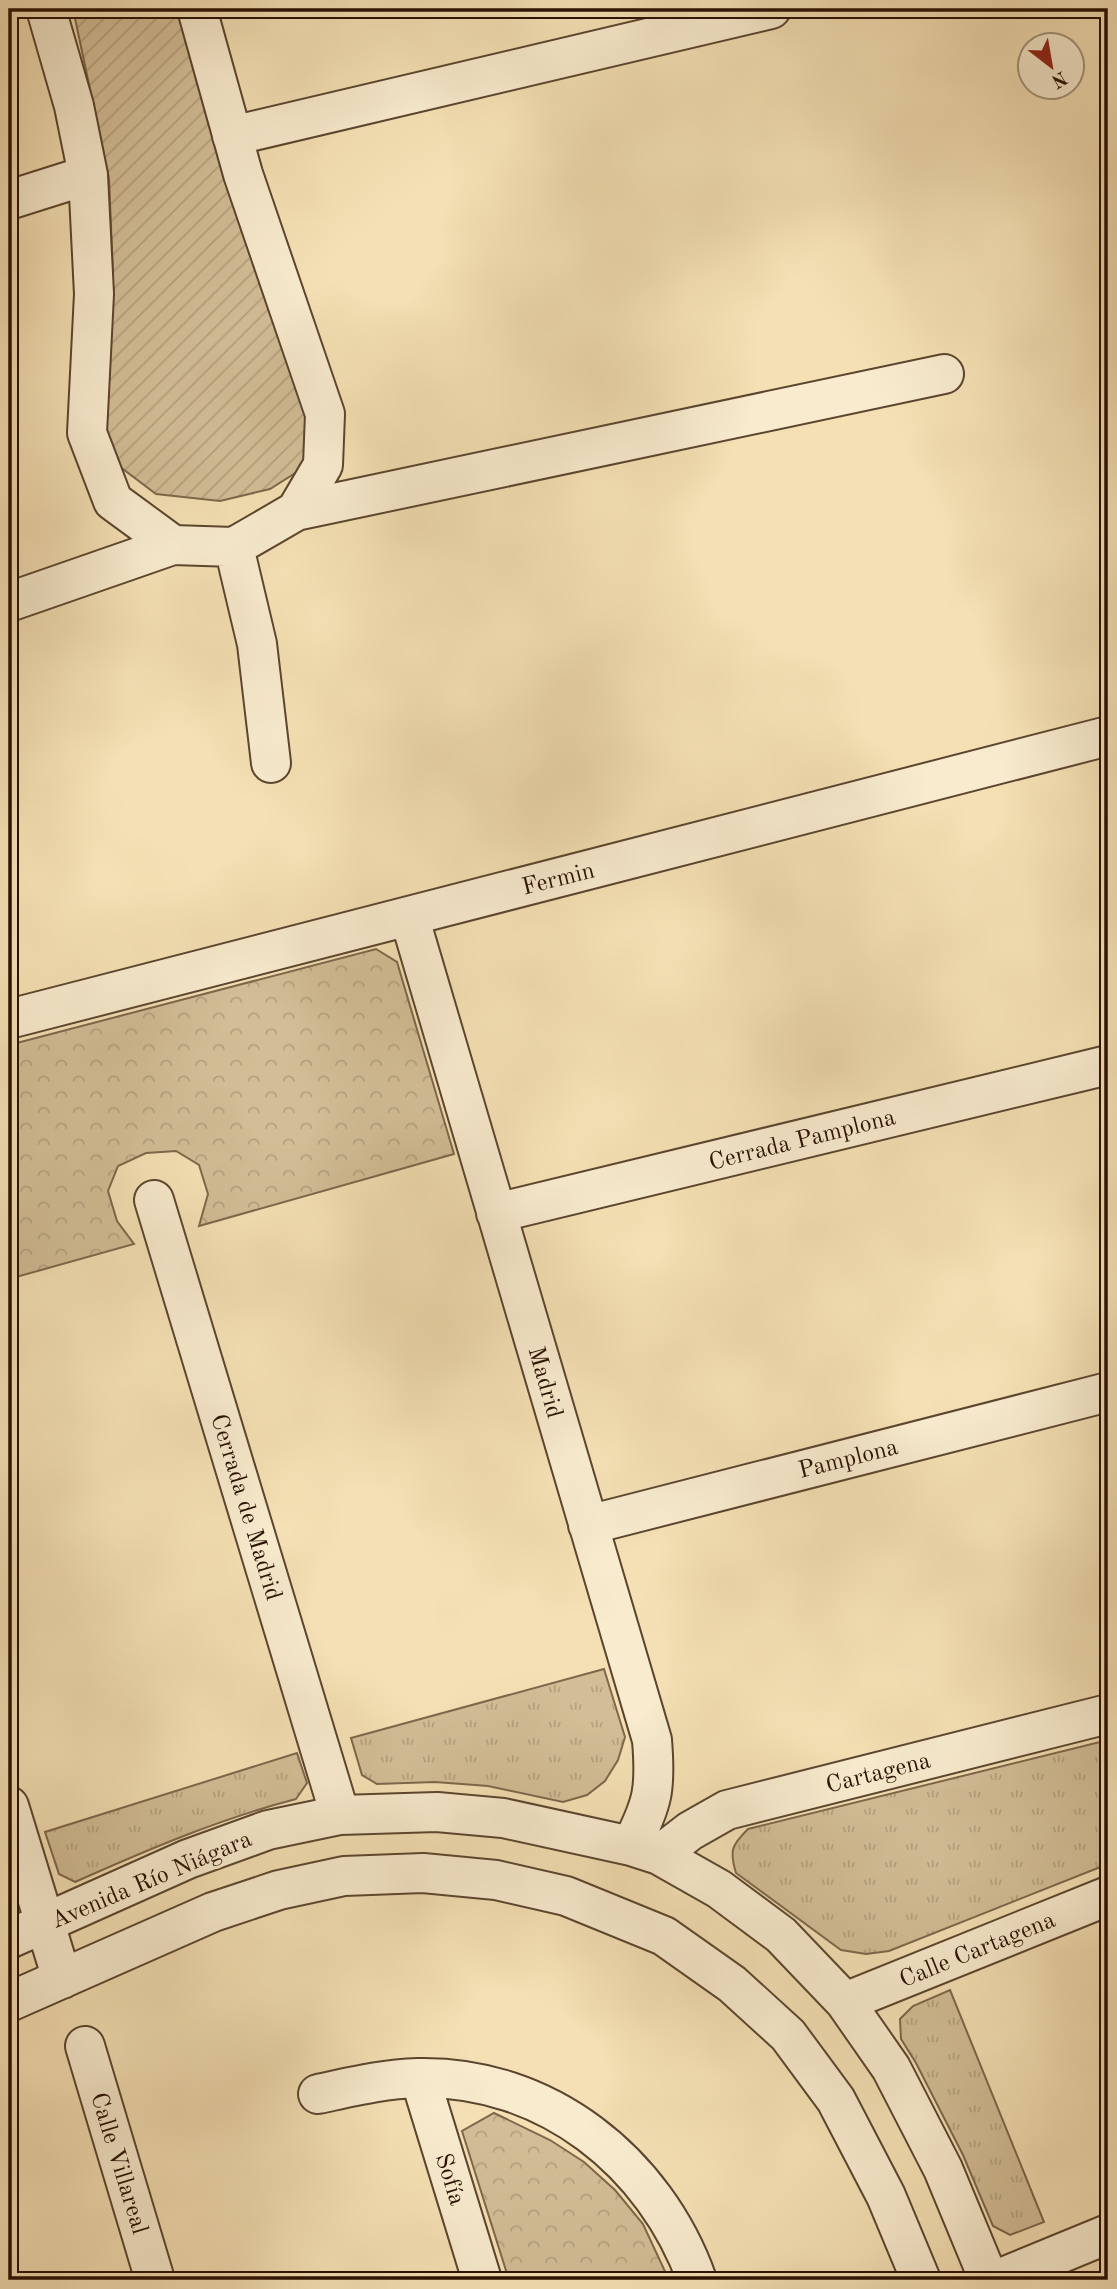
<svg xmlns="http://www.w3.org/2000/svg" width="1117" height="2289" viewBox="0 0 1117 2289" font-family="'Old Standard TT',serif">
<defs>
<pattern id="grass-tufts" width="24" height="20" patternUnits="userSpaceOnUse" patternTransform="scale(1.75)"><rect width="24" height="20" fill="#d2bd96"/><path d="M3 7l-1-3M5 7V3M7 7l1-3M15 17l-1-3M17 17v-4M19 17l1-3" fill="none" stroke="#b4a180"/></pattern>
<pattern id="park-crowns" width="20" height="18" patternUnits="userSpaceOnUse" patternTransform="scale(1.75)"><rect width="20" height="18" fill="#d2bd96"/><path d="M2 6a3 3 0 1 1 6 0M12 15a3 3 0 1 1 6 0" fill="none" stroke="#b4a180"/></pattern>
<pattern id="garden-furrows" width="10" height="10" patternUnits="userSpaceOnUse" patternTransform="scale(1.75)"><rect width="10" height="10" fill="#d2bd96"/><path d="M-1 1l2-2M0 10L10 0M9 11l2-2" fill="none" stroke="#b4a180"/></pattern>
</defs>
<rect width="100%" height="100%" fill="#f4e0b4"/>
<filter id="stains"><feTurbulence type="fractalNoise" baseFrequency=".00286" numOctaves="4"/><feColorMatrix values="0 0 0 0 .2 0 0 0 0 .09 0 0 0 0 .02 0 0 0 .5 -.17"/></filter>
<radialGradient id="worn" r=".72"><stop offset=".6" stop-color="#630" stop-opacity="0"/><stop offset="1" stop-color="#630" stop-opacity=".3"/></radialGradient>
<path fill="url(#grass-tufts)" stroke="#7e674c" stroke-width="2" d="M604,1669L625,1737L618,1760L605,1781L587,1795L563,1802L488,1786L435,1782L377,1784L362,1775L351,1738Z
M1108,1740V1864L889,1951L866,1954L841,1950L736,1873C729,1850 732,1845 748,1829Z
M297,1753L307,1783L296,1799C219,1819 147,1850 75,1882L59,1874L45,1832Z
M950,1990L1044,2222L1010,2235L993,2226L963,2155L916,2063L901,2039L900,2019L913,2006Z"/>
<path fill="url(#park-crowns)" stroke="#7e674c" stroke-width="2" d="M376,949L397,962L454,1154L199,1226L208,1194L199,1165L176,1151L146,1153L118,1166L108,1191L117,1221L134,1244L9,1279V1045Z
M494,2113L550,2140L584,2162L615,2190L643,2224L669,2280H509L462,2131Z"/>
<path fill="url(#garden-furrows)" stroke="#7e674c" stroke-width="2" d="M73,9H188L314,417L315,450L300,470L270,489L220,501L156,494L107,457L103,352L113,274L109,179Z"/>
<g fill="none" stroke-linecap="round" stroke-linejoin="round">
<g stroke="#5c452f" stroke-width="42">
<path id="minor" d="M46,9L74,106L88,175L94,294L87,433L113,501L173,545L234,547L296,511L323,465L325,414L243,174L197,9
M232,136L771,9
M9,200L88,175
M296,511L944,374
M234,547L257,644L271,763
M9,602L173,545
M409,916L652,1740C656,1789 653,1803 631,1846
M9,1019L1108,736
M154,1200L340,1815
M496,1213L1108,1065
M588,1525L1108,1392
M9,1806L62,1979
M659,1855L690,1831L727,1810L1108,1714
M9,1939L188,1859L268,1830L340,1815L437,1812L503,1818L631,1846L659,1855L719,1889L781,1935L845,2002L891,2068L943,2169L989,2280
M9,2002L213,1912L279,1890L344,1876L423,1873L496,1880L566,1896L664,1936L732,1984L788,2035L836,2100L886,2196L921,2280
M845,2002L1108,1896
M85,2046L155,2280
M420,2078L482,2280
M318,2094C351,2087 383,2079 418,2078C546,2075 655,2162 697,2280
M996,2280L1108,2234"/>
</g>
<use href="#minor" stroke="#f8ebce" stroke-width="38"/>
</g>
<g text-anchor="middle" stroke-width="6" stroke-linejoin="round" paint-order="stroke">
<g font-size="24" fill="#2a1103" stroke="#f8ebce">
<text transform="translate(558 878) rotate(-14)" y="8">Fermin</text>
<text transform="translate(802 1139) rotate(-14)" y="8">Cerrada Pamplona</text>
<text transform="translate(546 1382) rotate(74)" y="8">Madrid</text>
<text transform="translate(848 1458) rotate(-14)" y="8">Pamplona</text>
<text transform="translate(247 1507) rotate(73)" y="8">Cerrada de Madrid</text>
<text transform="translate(878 1772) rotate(-14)" y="8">Cartagena</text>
<text transform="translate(151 1879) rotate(-23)" y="8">Avenida Río Niágara</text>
<text transform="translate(977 1949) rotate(-22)" y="8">Calle Cartagena</text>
<text transform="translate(120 2163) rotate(73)" y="8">Calle Villareal</text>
<text transform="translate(451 2179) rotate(73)" y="8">Sofía</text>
</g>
</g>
<rect width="1117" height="2289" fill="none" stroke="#f4e0b4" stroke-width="35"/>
<rect x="10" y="10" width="1096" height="2268" fill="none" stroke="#2a1103" stroke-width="3.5"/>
<rect x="18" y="18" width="1082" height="2254" fill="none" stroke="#2a1103" stroke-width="2"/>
<g transform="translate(1051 66) rotate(149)"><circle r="33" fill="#f8ebce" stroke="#a6947d" stroke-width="2"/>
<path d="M0-5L12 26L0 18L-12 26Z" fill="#8f2418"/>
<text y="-10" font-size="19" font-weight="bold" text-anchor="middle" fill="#2a1103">N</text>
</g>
<rect width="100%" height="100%" filter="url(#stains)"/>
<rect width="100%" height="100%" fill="url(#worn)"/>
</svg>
